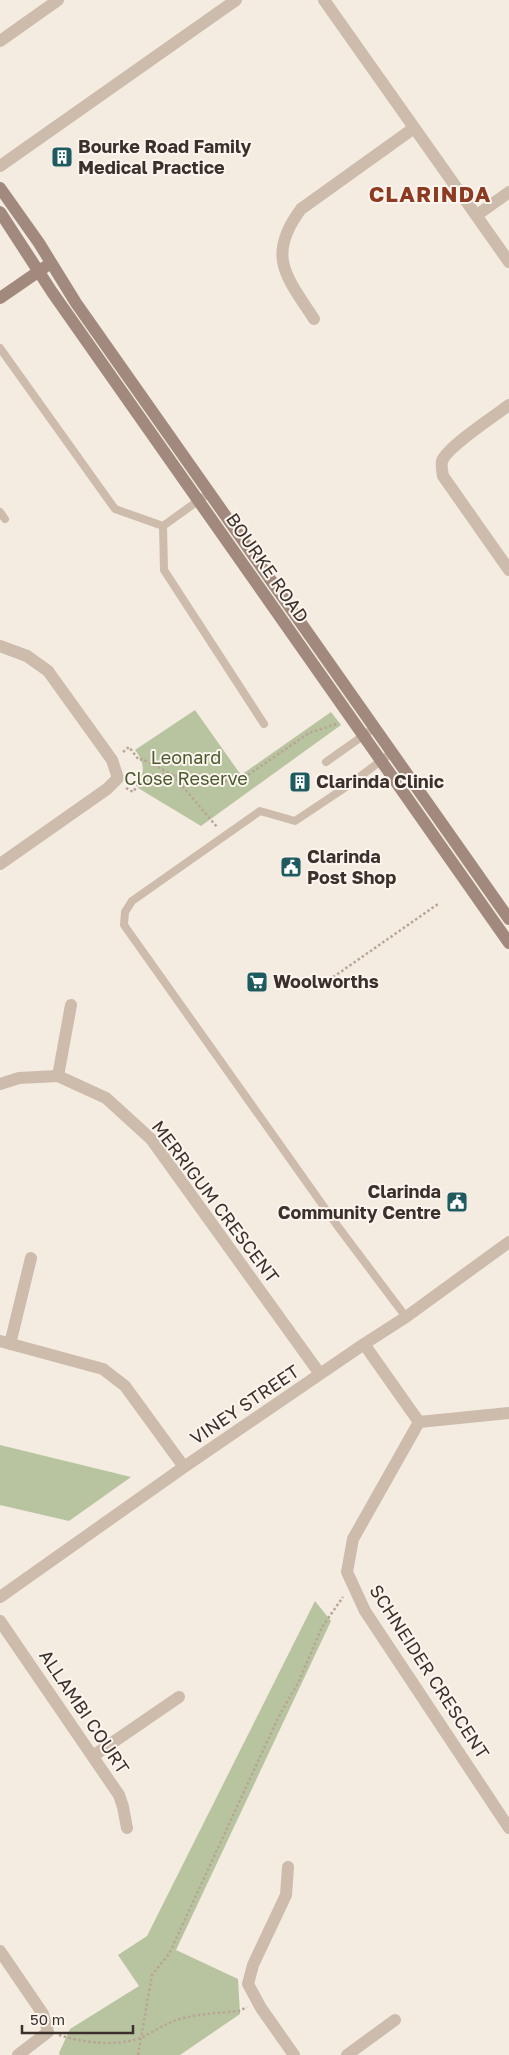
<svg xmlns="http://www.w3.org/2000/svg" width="509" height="2055" viewBox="0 0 509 2055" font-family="'Golos Text',sans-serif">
<rect width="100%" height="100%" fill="#f4ebe1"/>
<path fill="#b8c4a0" d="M195,710L241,775L331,712L341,725L201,826L138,788C144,773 146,764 135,750Z
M0,1445L131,1477L69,1521L0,1505Z
M315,1601L331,1621L176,1950L238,1979L240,2014L180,2055H60L59,2053L70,2029L139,1986L118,1955L147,1936Z"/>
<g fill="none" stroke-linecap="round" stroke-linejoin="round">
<path stroke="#b9a596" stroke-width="2.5" stroke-dasharray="2.5 2.5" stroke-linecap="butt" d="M123,752L129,747L139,760L142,759L173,775L192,782L231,781L245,777L309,733L339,723
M126,788L133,792L140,782L141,774L173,775L217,827
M329,980L438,904
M59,2035C84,2043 117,2047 143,2037C153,2032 163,2025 174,2021C193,2014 218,2013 239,2011L247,2007
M138,2055L152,1975L169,1954L278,1718L299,1681L322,1627L343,1597"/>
<path stroke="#cdbbac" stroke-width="8" d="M0,348L115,509L163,526L164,570L264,724
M0,512L5,519
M163,526L209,493
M391,753L349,785L295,821L260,811L132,901L125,912L124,925L339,1228L406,1317
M326,762L374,728"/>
<path stroke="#cdbbac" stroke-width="12" d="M324,0L509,262
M0,41L58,0
M0,166L236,0
M477,215L509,192
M314,319C286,276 266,256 301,209L414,128
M509,405C495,416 448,446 442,461C441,466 442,471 443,476L509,570
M0,646L27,656L48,671L112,760L118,778L107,789L0,864
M58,1076L71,1005
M0,1084L19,1078L58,1076L106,1098L151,1139L320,1374
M0,1341L103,1369L125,1386L184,1467
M10,1344L31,1258
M364,1344L419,1422
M419,1422L353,1539L347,1572L365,1611L509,1828
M419,1422L509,1413
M0,1597L184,1467L364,1344L406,1317L509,1242
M0,1621L119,1795L123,1807L127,1828
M93,1756L179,1697
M288,1867L286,1895L253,1965L248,1984L261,2008L294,2055
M0,1951L43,2014L48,2032L18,2055
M347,2055L395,2020"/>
<path stroke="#a18a7d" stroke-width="12" d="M0,188L39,243L76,303L509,919
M0,212L52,292L509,943
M0,298L45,267"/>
</g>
<defs>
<g id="building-square" transform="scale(1.125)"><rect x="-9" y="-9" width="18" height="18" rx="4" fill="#1f5a5e" stroke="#fbf5ee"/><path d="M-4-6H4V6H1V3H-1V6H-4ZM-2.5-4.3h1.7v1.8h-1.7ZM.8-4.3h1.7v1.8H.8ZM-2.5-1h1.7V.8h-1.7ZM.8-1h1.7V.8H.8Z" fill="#fff"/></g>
<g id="civic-square" transform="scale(1.125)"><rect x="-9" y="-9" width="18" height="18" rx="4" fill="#1f5a5e" stroke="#fbf5ee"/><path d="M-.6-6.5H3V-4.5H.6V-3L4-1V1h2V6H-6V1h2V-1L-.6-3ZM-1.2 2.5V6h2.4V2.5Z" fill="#fff"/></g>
<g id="supermarket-square" transform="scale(1.125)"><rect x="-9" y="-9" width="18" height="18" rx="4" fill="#1f5a5e" stroke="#fbf5ee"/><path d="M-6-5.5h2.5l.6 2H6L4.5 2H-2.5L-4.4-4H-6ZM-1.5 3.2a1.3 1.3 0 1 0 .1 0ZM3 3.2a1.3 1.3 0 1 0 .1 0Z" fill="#fff"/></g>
</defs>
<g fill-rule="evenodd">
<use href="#building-square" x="62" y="157"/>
<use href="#building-square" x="300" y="782"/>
<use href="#civic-square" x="291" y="867"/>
<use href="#supermarket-square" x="257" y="982"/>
<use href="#civic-square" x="457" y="1202"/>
</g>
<g text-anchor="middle" stroke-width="4" stroke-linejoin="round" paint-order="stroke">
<g font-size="18" font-weight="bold" fill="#3b302b" stroke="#fbf5ee" text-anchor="start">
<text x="78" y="153">Bourke Road Family<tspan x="78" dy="21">Medical Practice</tspan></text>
<text x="316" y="788">Clarinda Clinic</text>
<text x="307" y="863">Clarinda<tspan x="307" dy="21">Post Shop</tspan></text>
<text x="273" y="988">Woolworths</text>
<text x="441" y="1198" text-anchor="end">Clarinda<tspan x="441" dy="21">Community Centre</tspan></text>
</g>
<g font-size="18" fill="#3b302b" stroke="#fbf5ee">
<text transform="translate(267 568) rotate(55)" y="6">BOURKE ROAD</text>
<text transform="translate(215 1202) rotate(53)" y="6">MERRIGUM CRESCENT</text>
<text transform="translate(245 1405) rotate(-34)" y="6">VINEY STREET</text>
<text transform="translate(429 1672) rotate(57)" y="6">SCHNEIDER CRESCENT</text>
<text transform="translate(84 1712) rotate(56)" y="6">ALLAMBI COURT</text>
</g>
<g font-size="18" fill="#4a5a2e" stroke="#fbf5ee">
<text x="186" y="764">Leonard<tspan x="186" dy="21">Close Reserve</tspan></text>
</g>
<g font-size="22" font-weight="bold" letter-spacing="1" fill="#8c3b22" stroke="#fbf5ee">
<text x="430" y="202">CLARINDA</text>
</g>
</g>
<path d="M22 2025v8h111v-8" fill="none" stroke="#3b302b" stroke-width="2.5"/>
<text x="30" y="2025" font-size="15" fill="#3b302b" stroke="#fbf5ee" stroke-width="4" paint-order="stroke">50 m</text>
</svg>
